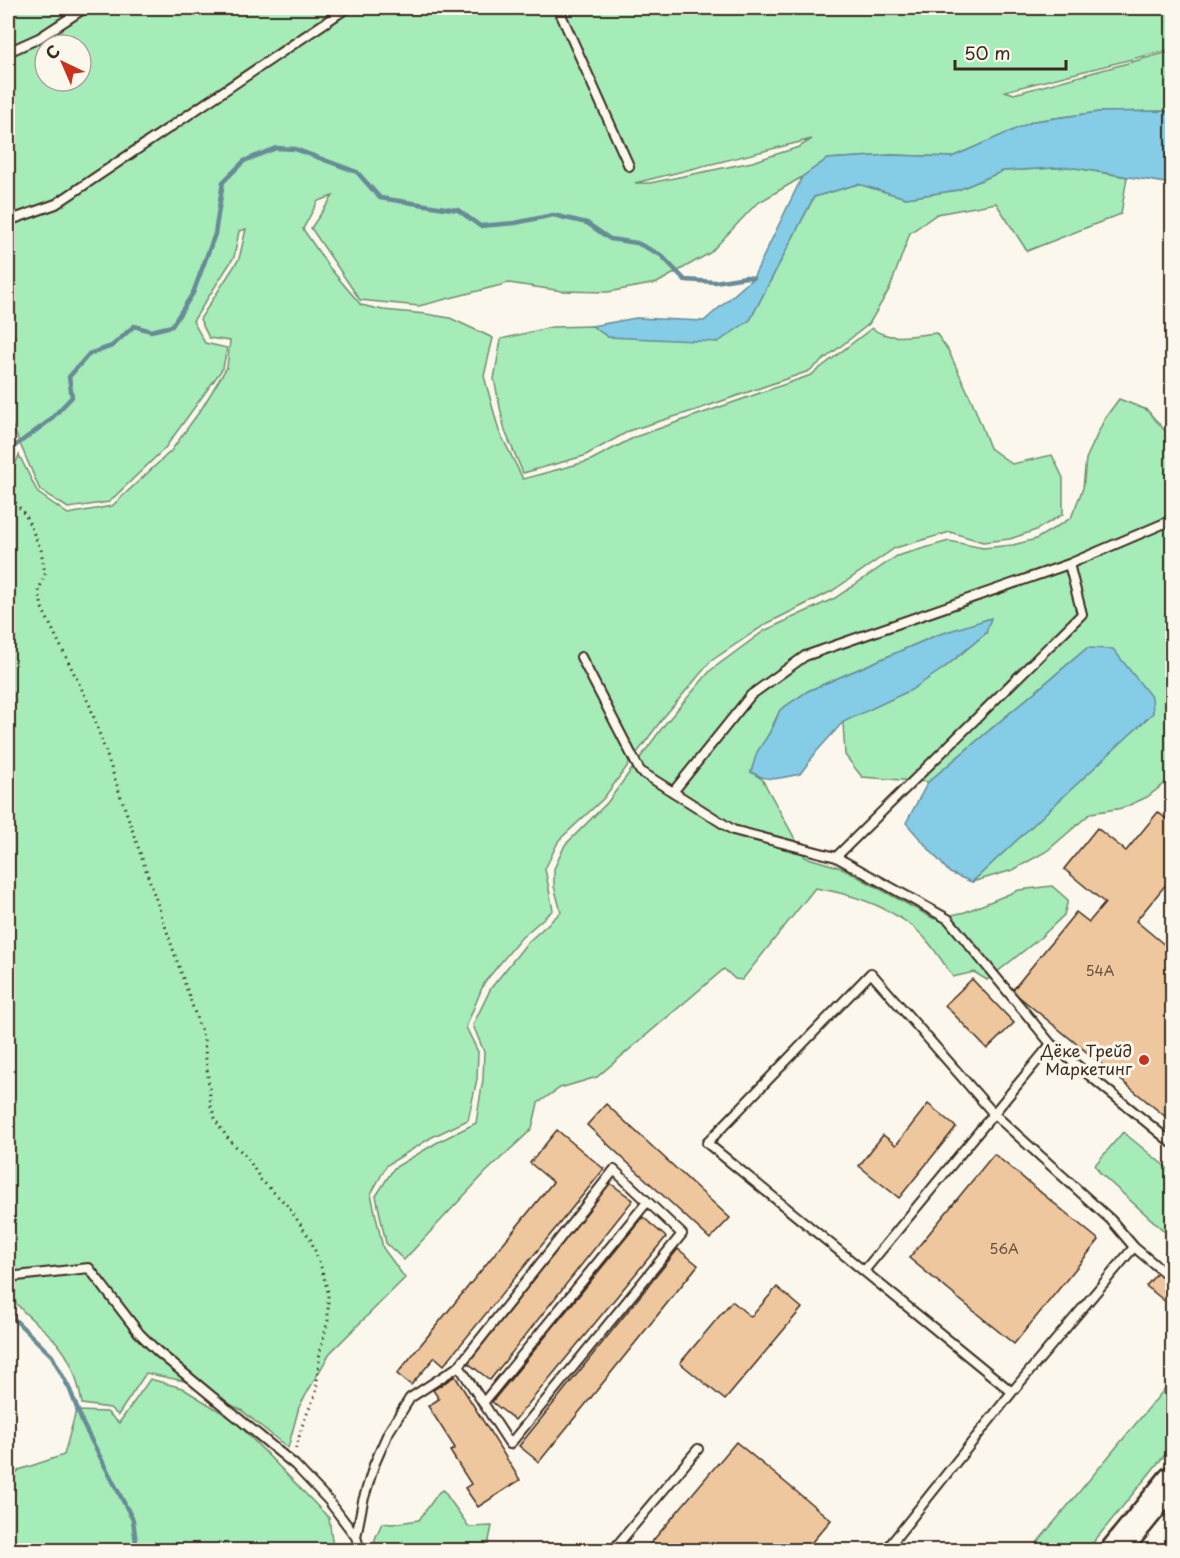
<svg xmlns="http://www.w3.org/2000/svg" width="1180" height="1558" viewBox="0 0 1180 1558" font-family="'Playpen Sans',sans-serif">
<rect width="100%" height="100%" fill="#fbf7ec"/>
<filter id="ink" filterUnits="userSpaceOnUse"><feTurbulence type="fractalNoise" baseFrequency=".0167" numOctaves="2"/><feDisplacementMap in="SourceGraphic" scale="12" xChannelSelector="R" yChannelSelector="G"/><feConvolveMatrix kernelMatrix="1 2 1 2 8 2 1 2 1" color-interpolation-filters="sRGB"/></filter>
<g filter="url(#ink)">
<path fill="#a5ecb9" stroke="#708b6c" stroke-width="1.5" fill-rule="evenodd" d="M8,8H1172V49L1005,91L1014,94L1172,51V111L1099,112L1034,121L952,157L891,155L827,159L802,177L756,204L710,253L657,283L608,292L562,291L509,283L419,306L360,300L311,228L333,196L318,201L303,229L329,267L361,305L383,310L426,314L450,318L493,338L484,376L499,431L523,479L589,461L635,437L811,375L872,328C887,342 918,335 936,333L948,350L972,401L990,448L1012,464L1052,455L1063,478V514L1036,530L1010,539L983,542L950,532L895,548L832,591L766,624L711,661L663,718L603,799L559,840L545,869L553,910L521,938L484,983L466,1027L478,1052L477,1079L468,1120L432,1137L387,1165L371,1194L383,1248L405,1278L330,1353L299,1407L288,1448L241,1410L184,1381L146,1373L118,1415L110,1408L82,1404C79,1386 73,1363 61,1348C46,1326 21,1317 8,1290V483L19,455L38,493L68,514L112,506L171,451L202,408L227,367L230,341L209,338L200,319L239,259L246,229L239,231L234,257L193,321L205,343L227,348L223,368L165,448L109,502L68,508L40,490L8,416V384L15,336L8,328ZM45,45H81V81H45ZM812,139L799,147L752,162L650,183H635Z
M1070,167L1127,177L1121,214L1027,251L996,203L937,214L910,233L890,288L869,324L809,371L696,410L631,430L584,456L523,473L505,431L494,379L501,339L552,327L592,326L608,337L750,320L814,197L858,184L906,198L958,190L1003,171Z
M1119,399L1147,410L1172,439V778L1147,797L1123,808L1091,813L1047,851L1013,870L972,882L1153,712L1087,648L928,782L862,777L845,755L843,722L944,668L986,633L937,635L808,691L780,710L751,772L762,779L805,857L842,868L934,919L965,912L1019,890L1052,886L1068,900L1064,915L1040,938L987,980L974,972L953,977C940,958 927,936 908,923C881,904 847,893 815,888L742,980L735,979L724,969L597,1077L560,1088L538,1103L532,1129L486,1172L404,1260L386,1243L376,1196L394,1168L438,1142L476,1123L483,1079L484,1052L473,1025L491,988L527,943L561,912L554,886V869L565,845L607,803L665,724L711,670L764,631L835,598L897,556L949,541L983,548L1013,545L1036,539L1071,518L1083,488L1086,459L1105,418Z
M1123,1132L1172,1172V1238L1100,1173L1095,1165Z
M150,1379L182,1388L234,1420L329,1518L333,1547L331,1550H8V1483L19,1470L64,1455L76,1411L107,1412L119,1423Z
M1172,1380V1446L1087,1550H1031Z
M443,1490L469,1527L492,1526L487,1550H374L375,1539L382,1523L392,1524L419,1520L439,1492Z"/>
<path fill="#85cce6" stroke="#678b96" stroke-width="1.5" d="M1172,111V184L1069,167L1003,171L958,190L906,198L858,184L814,197L750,320L718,342L608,337L592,326L636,318L704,321L753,278L802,177L827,159L891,155L952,157L1034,121L1099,112Z
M991,618L986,633L944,668L911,690L843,722L817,751L800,774C781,778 769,783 751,772L757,752L772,729L780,710L808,691L937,635Z
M1087,648L1113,649L1152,698L1153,713L972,882L950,873L906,823L928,782Z"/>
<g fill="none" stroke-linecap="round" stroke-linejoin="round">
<path stroke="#678b96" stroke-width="4.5" d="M8,451L49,421L72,397L69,377L89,354L112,346L134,326L151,331L172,326L193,293L215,234L223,182L244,161L276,148L295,149L357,172L380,198L458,210L480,226L515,223L553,215L587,223L610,239L637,243L661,255L685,280L715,282L746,277L753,278
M8,1313L52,1356L70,1390L83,1424L133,1520L137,1550"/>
</g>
<path fill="#eec79e" stroke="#3b2a1e" stroke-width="1.5" d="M1158,812L1172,824V877L1136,921L1172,951V1122L1012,991L1076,912L1089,922L1105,903L1064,869L1097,828L1126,851Z
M972,979L1014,1023L987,1049L945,1005Z
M606,1104L730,1218L710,1239L587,1125Z
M928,1104L956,1127L899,1198L859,1166L883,1135L896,1145Z
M557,1130L604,1169L444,1365L435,1357L411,1385L397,1374L553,1182L530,1163Z
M994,1154L1099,1240L1014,1344L909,1258Z
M610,1183L633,1200L490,1380L468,1363Z
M643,1217L666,1237L515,1420L492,1402Z
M678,1249L698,1265L539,1462L519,1446Z
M1164,1265L1172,1272V1307L1146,1286Z
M777,1287L802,1308L725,1400L680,1363L732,1301L751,1317Z
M455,1376L520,1480L478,1507L465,1488L471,1484L450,1451L455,1448L428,1406L439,1399L433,1390Z
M736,1442L831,1520L805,1550H645Z"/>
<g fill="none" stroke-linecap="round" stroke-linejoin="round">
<g stroke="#3b2a1e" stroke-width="12">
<path id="lane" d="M558,8L629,166
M8,52L39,38L85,8
M8,221L56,204L347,8
M581,657L640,771L733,830L836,857L948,919L1051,1044L1172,1143
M673,792L751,695L805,656L1069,564L1172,520
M836,857L1082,614L1069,564
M1134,1247L1012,1392L707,1143L871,973L994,1114L1111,1220L1134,1247L1172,1279
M864,1271L1051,1044
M8,1277L89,1268L139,1333L157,1351L295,1465L329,1501L356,1537
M483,1403L647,1202
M360,1550L356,1537L363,1501L374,1465L388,1433L410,1398L459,1366L614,1170L682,1234L510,1444L459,1366
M613,1550L698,1449
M886,1550L1012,1392"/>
</g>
<g stroke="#3b2a1e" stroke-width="33">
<path id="highway" d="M1116,1550L1172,1481"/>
</g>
<path stroke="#3b2a1e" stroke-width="3" stroke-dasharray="1.5 4.5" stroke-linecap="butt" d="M8,493L26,516L41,550L45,574L39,590L42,608L90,706L204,1040L211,1106L216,1121L229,1140L247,1157L261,1180L287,1205L311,1240L321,1267L328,1292V1320L320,1351L316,1393L303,1423L295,1451"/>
<use href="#lane" stroke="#fbf7ec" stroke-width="8"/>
<use href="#highway" stroke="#fbf7ec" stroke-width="28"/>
</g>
</g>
<circle fill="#c8321e" stroke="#fbf7ec" stroke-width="2" cx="1144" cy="1060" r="6"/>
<g text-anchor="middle" stroke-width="6" stroke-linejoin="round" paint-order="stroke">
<g font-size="14" fill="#68513e">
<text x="1100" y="976">54А</text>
<text x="1004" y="1254">56А</text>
</g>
<g font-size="16" fill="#3b2a1e" stroke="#fbf7ec" text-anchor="end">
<text x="1132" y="1057">Дёке Трейд<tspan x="1132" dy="18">Маркетинг</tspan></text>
</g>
</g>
<rect width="1180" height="1558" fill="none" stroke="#fbf7ec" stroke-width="30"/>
<rect x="15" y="15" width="1150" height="1528" fill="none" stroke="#3b2a1e" stroke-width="2" filter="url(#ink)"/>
<g transform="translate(63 63) rotate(316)"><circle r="28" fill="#fbf7ec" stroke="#aea59a" stroke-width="1.5"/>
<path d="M0-4.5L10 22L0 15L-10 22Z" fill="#c8321e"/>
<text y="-9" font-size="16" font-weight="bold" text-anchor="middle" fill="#3b2a1e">С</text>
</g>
<path d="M955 60v9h111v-9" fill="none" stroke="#3b2a1e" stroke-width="3"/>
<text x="964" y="60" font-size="18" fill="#3b2a1e" stroke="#fbf7ec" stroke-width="4.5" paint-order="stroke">50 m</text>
</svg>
